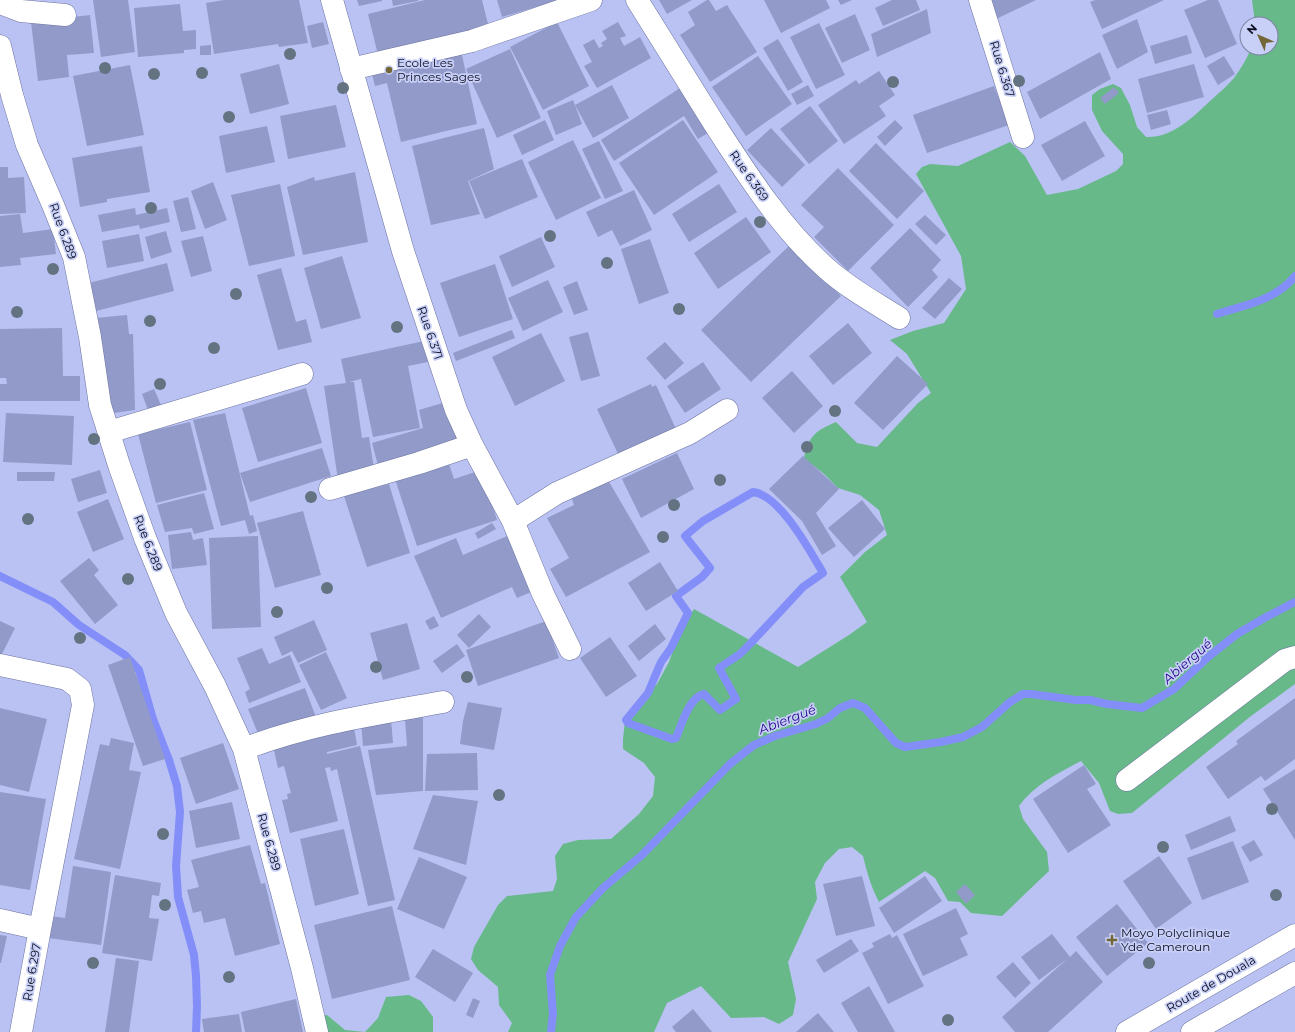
<svg xmlns="http://www.w3.org/2000/svg" width="1295" height="1032" viewBox="0 0 1295 1032" font-family="Montserrat,sans-serif">
<rect width="100%" height="100%" fill="#b9c2f3"/>
<path fill="#67b989" d="M1252,0H1295V684L1251,716L1132,813L1118,814L1110,811L1099,783L1081,761C1058,773 1034,785 1019,806L1023,819L1047,852L1049,871L1002,916L971,913L960,902L948,901L935,878L925,871L879,902C871,887 867,872 863,856L852,847L839,849L825,863L815,882L817,899L788,962L796,999L793,1015L779,1024L764,1017L731,1018L701,986L667,1003L654,1032H508L512,1023L499,1005L498,987L478,970L471,959L474,947L498,905L507,896L553,891L557,879L555,856L563,844L578,840L611,839L639,814L653,796L655,777L644,763L623,749V739L625,721L639,706L648,693L657,684L669,662L678,636L694,609L798,667L849,635L867,622L840,577L865,552L887,535L879,510L860,495L838,488L824,474L804,458C808,436 817,430 836,422L857,443L877,447L918,403L931,393L907,354L890,340L913,331L944,323L966,289L961,256L916,174L922,167L930,164L958,166L1010,142L1025,156L1047,195L1078,189L1116,171L1123,164V154L1102,131L1092,110V95L1100,89L1113,84L1121,88L1130,105L1137,127L1146,137C1172,138 1192,118 1210,101C1218,94 1227,86 1234,78C1241,68 1247,59 1251,48H1271V24H1254V15Z
M409,995L421,1001L433,1017V1032H316L314,1016L327,1015L345,1030L365,1032L378,1018L386,997Z"/>
<g fill="none" stroke-linecap="round" stroke-linejoin="round">
<path stroke="#838ef8" stroke-width="8" d="M1217,314C1245,305 1276,300 1295,276
M753,492C780,495 810,551 823,573L803,587L750,644L740,654L719,668L736,699L720,710L704,694C689,697 681,726 676,738L672,739L628,723L626,720L648,693L661,662L671,648L688,613L676,596L702,577L710,568L685,536L703,521Z
M0,576L53,602L79,625L125,655L139,670L153,719L169,760L177,786L180,812L176,866L177,881L178,897L194,955L196,976L197,1006L196,1032
M551,1032L553,1014L550,975L560,946L576,917L603,888L642,855L730,764L754,745L775,736L816,724L828,718L840,708L853,703L865,708L896,743L905,747L941,742L963,737L982,727L1010,702L1023,694H1031L1076,700H1090L1107,704L1142,708L1174,689L1208,657L1237,634L1266,617L1295,602"/>
</g>
<path fill="#919ac9" d="M93,0H128L135,52L101,57Z
M224,0H299L308,43L279,47L278,44L214,54L206,3Z
M357,0H382V1L359,6Z
M392,0H418V1L393,6Z
M425,0H482L490,32L379,59L368,14Z
M497,0H559L502,17Z
M659,0H692L667,14Z
M707,0H709L716,11L727,5L757,52L710,82L680,35L695,25L688,12Z
M764,0H826L830,8L781,33Z
M838,0H852L841,5Z
M892,0H916L920,10L883,26L875,8Z
M988,0H1036L994,20Z
M1095,0H1164L1102,29L1090,2Z
M1208,0H1218L1237,44L1205,58L1184,10Z
M180,4L183,31L196,30V49L184,50V53L138,57L134,8Z
M927,9L931,33L877,57L871,34Z
M855,14L870,50L842,63L825,28Z
M90,15L94,53L67,55L69,77L38,81L31,22Z
M1137,19L1148,52L1117,69L1102,35Z
M323,22L329,44L312,48L307,26Z
M557,22L589,86L543,110L510,47Z
M618,22L626,36L620,38L624,46L640,37L651,58L597,88L584,66L592,62L583,45L594,39L599,48L603,46L601,43L607,39L602,31Z
M819,23L845,75L816,89L790,37Z
M1187,35L1192,53L1155,64L1150,46Z
M778,39L803,82L788,91L763,48Z
M211,45V55H200V46Z
M460,46L477,124L450,130L443,100L450,130L401,142L387,83L375,86L370,66Z
M510,49L541,118L497,138L466,69Z
M1100,52L1111,79L1040,119L1027,92Z
M758,56L792,104L746,136L712,87Z
M1224,56L1235,74L1218,85L1207,66Z
M279,64L289,104L250,114L240,74Z
M1194,64L1204,97L1147,113L1138,79Z
M130,65L144,135L87,146L73,76Z
M879,71L895,95L879,106L886,116L844,144L818,105L856,80L859,84Z
M612,85L629,118L593,138L575,105Z
M808,85L814,96L797,105L791,94Z
M994,86L1009,125L927,153L913,115Z
M1114,87L1119,93L1105,104L1100,98Z
M680,88L708,133L698,139L684,116L614,161L601,140Z
M573,100L582,124L556,135L547,111Z
M336,105L346,147L288,159L280,116Z
M810,106L838,141L809,164L780,129Z
M1167,110L1171,124L1151,130L1147,115Z
M545,120L554,140L522,155L513,135Z
M683,120L718,172L654,215L619,163Z
M895,120L903,128L885,146L877,137Z
M1085,121L1105,156L1062,181L1041,145Z
M267,126L275,162L226,173L219,136Z
M484,128L494,169L468,181L480,214L431,225L412,146Z
M771,128L805,165L782,187L747,150Z
M573,140L601,198L556,220L528,162Z
M599,141L623,191L605,199L582,149Z
M876,143L924,191L897,219L849,171Z
M142,146L150,192L107,199V202L80,207L72,158Z
M522,159L538,197L485,219L469,181Z
M0,167H8V178L24,177L26,213L0,214Z
M838,168L894,225L848,271L814,237L824,227L801,205Z
M355,172L368,242L303,255L287,187L314,177L315,181Z
M213,182L227,220L205,229L191,191Z
M280,184L295,256L249,266L231,195Z
M719,184L737,212L689,242L672,214Z
M634,190L652,230L620,246L612,230L598,237L586,212Z
M188,197L196,229L181,232L173,201Z
M135,208L136,215L167,208L170,222L140,229L139,225L102,232L98,215Z
M20,214L23,233L53,229L56,254L20,258L21,265L0,267V216Z
M925,215L946,235L936,245L915,224Z
M746,217L771,252L718,289L694,253Z
M910,228L941,260L932,270L938,277L908,307L870,268Z
M166,231L172,252L151,259L145,237Z
M139,234L144,261L107,268L102,241Z
M203,236L212,271L191,277L181,241Z
M541,237L555,267L512,287L499,256Z
M650,239L669,293L639,304L621,249Z
M791,244L841,296L751,382L701,330Z
M342,256L361,318L321,329L304,268Z
M167,263L174,291L96,311L89,283Z
M495,264L513,319L459,337L440,283Z
M281,268L296,322L306,319L312,342L278,350L257,275Z
M949,278L962,289L935,319L922,308Z
M548,280L563,312L523,331L508,298Z
M577,281L588,310L574,315L563,287Z
M127,315L129,334H133L135,410L107,414L96,318Z
M848,323L872,353L833,385L809,356Z
M62,328L63,376H80V401H0V384H7L6,378H0V329Z
M512,330L515,338L456,361L453,353Z
M588,332L600,376L581,381L569,337Z
M541,333L565,381L515,406L492,357Z
M424,341L428,362L408,366L420,428L373,437L361,379L349,382H354L362,438L369,437L375,475L338,480L324,386L346,383L341,359Z
M665,342L684,363L665,380L646,358Z
M897,356L928,384L883,430L854,403Z
M703,362L721,389L685,413L667,386Z
M792,371L823,406L794,433L762,398Z
M651,384L652,387L656,385L676,429L618,454L597,409Z
M306,388L322,443L258,462L242,408Z
M154,389L161,405L148,410L142,394Z
M449,401L461,445L379,469L372,443L423,428L419,410Z
M6,413L74,416L72,465L3,462Z
M225,413L250,516L253,515L257,531L249,534L245,520L221,526L193,420Z
M190,422L207,490L156,503L138,434Z
M322,448L331,476L250,502L240,473Z
M677,453L694,489L641,518L622,479Z
M803,456L839,489L816,513L836,546L822,555L802,521L769,489Z
M448,461L454,479L481,470L497,520L417,546L395,479Z
M100,470L107,493L78,502L71,479Z
M17,472H55L54,481H17Z
M608,480L650,552L566,597L550,569L569,558L547,518L574,505L572,499Z
M389,484L410,553L367,567L344,496Z
M204,493L214,529L194,534L192,528L165,532L157,505Z
M108,499L124,539L93,552L77,512Z
M862,500L885,529L854,557L828,528Z
M303,511L321,575L275,588L257,523Z
M492,523L496,529L478,539L475,533Z
M191,532L193,540L203,538L207,565L172,569L168,535Z
M512,534L536,590L517,598L512,587L441,618L414,556L456,538L463,555Z
M258,536L261,627L212,629L209,538Z
M89,558L99,570L94,575L118,605L95,624L60,581Z
M660,562L678,591L646,611L628,583Z
M479,614L491,627L469,648L457,635Z
M434,616L439,626L430,630L425,621Z
M314,620L327,650L298,663L292,651L282,656L274,637Z
M0,621L15,628L2,654H0Z
M546,621L559,658L478,686L466,650Z
M407,623L420,669L383,680L370,633Z
M655,624L666,639L639,661L628,646Z
M610,637L637,676L606,697L580,658Z
M457,644L465,656L442,673L433,661Z
M262,648L269,664L290,655L301,682L249,703L245,692L250,689L237,658Z
M326,652L347,698L321,710L299,665Z
M130,657L165,759L143,766L108,665Z
M305,688L317,720L261,741L248,709Z
M1295,698V759L1265,781L1261,776L1228,799L1206,767L1238,744L1236,741Z
M468,702L502,708L494,750L460,744L463,721Z
M0,708L47,719L29,792L0,785Z
M423,717V791L376,795L368,750L407,746L405,719Z
M391,719L393,743L363,746L361,722Z
M354,727L357,745L327,752V754L360,746L395,900L368,906L337,769L331,771L330,767L325,768L338,821L290,833L282,800L288,799L287,794L291,793L284,766L278,768L273,746Z
M111,738L134,743L129,770L141,772L120,869L74,859L100,744L109,746Z
M223,743L239,789L196,804L180,758Z
M477,753L478,790L425,791L427,754Z
M1084,765L1096,784L1087,789L1111,825L1068,853L1033,799Z
M1295,769V840L1263,789Z
M0,792L46,799L30,890L0,885Z
M433,795L478,801L466,865L413,849Z
M232,802L240,839L196,848L189,811Z
M1230,816L1236,831L1191,850L1185,835Z
M344,829L359,894L315,906L300,839Z
M1254,840L1263,855L1250,862L1241,847Z
M1233,841L1249,882L1202,900L1187,858Z
M250,845L261,884L265,883L280,944L235,956L225,918L204,923L201,911L193,913L187,890L199,887L191,860Z
M1159,856L1192,903L1156,929L1123,881Z
M419,857L467,877L444,929L397,909Z
M73,866L111,872L101,945L48,938L51,916L65,918Z
M115,875L161,883L159,896L152,895L149,918L159,919L152,961L102,953Z
M862,876L875,926L836,936L823,884Z
M925,876L942,901L894,933L879,908Z
M965,884L975,895L966,904L956,892Z
M1117,904L1148,943L1107,976L1076,937Z
M392,906L410,980L332,999L314,925Z
M956,908L968,934L960,938L968,955L923,976L903,934Z
M890,934L892,938L897,935L924,986L888,1004L862,953L874,947L872,943Z
M1052,934L1070,957L1076,951L1103,982L1048,1032H1015L1002,1017L1067,959L1039,980L1021,957Z
M0,935L7,936L1,963H0Z
M851,939L859,951L824,973L816,960Z
M433,949L473,973L455,1002L415,977Z
M116,958L139,961L129,1032H105Z
M1013,962L1031,983L1015,998L996,977Z
M869,986L895,1032H858L841,1003Z
M473,998L480,1001L473,1018L466,1015Z
M296,999L303,1032H245L241,1012Z
M693,1009L712,1032H676L672,1027Z
M818,1013L834,1032H796Z
M239,1014L242,1032H204L202,1019Z"/>
<g fill="none" stroke-linecap="round" stroke-linejoin="round">
<g stroke="#6c73a0" stroke-width="23">
<path id="minor" d="M332,0L403,251L456,410L472,445L513,521L543,594L570,649
M637,0C663,42 689,84 715,125C748,176 781,228 826,268C848,288 874,302 899,318
M980,0L1023,137
M0,3L21,11L65,15
M0,46L12,95L27,145L53,205L74,257L90,337L100,405L119,465L145,538L176,613L215,686L244,749L302,968L317,1032
M351,69L472,41L591,0
M109,432L302,374
M330,489L419,463L472,445
M513,521L557,493L690,433L727,410
M0,665L67,679L80,689L83,705L40,929
M244,749C308,724 376,714 443,702
M1127,780L1285,660L1295,657
M0,920L40,929L21,1032"/>
</g>
<g stroke="#6c73a0" stroke-width="23">
<path id="major" d="M1127,1032L1295,935
M1192,1032L1295,973"/>
</g>
<use href="#minor" stroke="#fff" stroke-width="22"/>
<use href="#major" stroke="#fff" stroke-width="22"/>
</g>
<g fill="#637382">
<circle cx="290" cy="54" r="6"/>
<circle cx="105" cy="68" r="6"/>
<circle cx="202" cy="73" r="6"/>
<circle cx="154" cy="74" r="6"/>
<circle cx="1019" cy="81" r="6"/>
<circle cx="893" cy="82" r="6"/>
<circle cx="343" cy="88" r="6"/>
<circle cx="229" cy="117" r="6"/>
<circle cx="151" cy="208" r="6"/>
<circle cx="760" cy="222" r="6"/>
<circle cx="550" cy="236" r="6"/>
<circle cx="607" cy="263" r="6"/>
<circle cx="53" cy="269" r="6"/>
<circle cx="236" cy="294" r="6"/>
<circle cx="679" cy="309" r="6"/>
<circle cx="17" cy="312" r="6"/>
<circle cx="150" cy="321" r="6"/>
<circle cx="397" cy="327" r="6"/>
<circle cx="214" cy="348" r="6"/>
<circle cx="160" cy="384" r="6"/>
<circle cx="835" cy="411" r="6"/>
<circle cx="94" cy="439" r="6"/>
<circle cx="807" cy="447" r="6"/>
<circle cx="720" cy="480" r="6"/>
<circle cx="311" cy="497" r="6"/>
<circle cx="674" cy="505" r="6"/>
<circle cx="28" cy="519" r="6"/>
<circle cx="663" cy="537" r="6"/>
<circle cx="128" cy="579" r="6"/>
<circle cx="327" cy="588" r="6"/>
<circle cx="277" cy="612" r="6"/>
<circle cx="80" cy="638" r="6"/>
<circle cx="376" cy="667" r="6"/>
<circle cx="467" cy="677" r="6"/>
<circle cx="499" cy="795" r="6"/>
<circle cx="1272" cy="809" r="6"/>
<circle cx="163" cy="834" r="6"/>
<circle cx="1163" cy="847" r="6"/>
<circle cx="1276" cy="895" r="6"/>
<circle cx="165" cy="905" r="6"/>
<circle cx="93" cy="963" r="6"/>
<circle cx="1149" cy="963" r="6"/>
<circle cx="229" cy="977" r="6"/>
<circle cx="948" cy="1020" r="6"/>
</g>
<g fill="#736835" stroke="#c8d0f8" stroke-width="1.5">
<circle cx="389" cy="70" r="4"/>
<path d="M1110 934h4v4h4v4h-4v4h-4v-4h-4v-4h4z"/>
</g>
<g text-anchor="middle" stroke-width="3.5" stroke-linejoin="round" paint-order="stroke">
<g font-size="12" fill="#0c0e1f" stroke="#c8d0f8" text-anchor="start">
<text x="397" y="67">Ecole Les<tspan x="397" dy="14">Princes Sages</tspan></text>
<text x="1121" y="937">Moyo Polyclinique<tspan x="1121" dy="14">Yde Cameroun</tspan></text>
</g>
<g font-size="12" fill="#0c0e1f" stroke="#c8d0f8">
<text transform="translate(1002 69) rotate(73)" y="4">Rue 6.367</text>
<text transform="translate(749 176) rotate(55)" y="4">Rue 6.369</text>
<text transform="translate(63 231) rotate(70)" y="4">Rue 6.289</text>
<text transform="translate(430 333) rotate(71)" y="4">Rue 6.371</text>
<text transform="translate(148 543) rotate(69)" y="4">Rue 6.289</text>
<text transform="translate(269 842) rotate(75)" y="4">Rue 6.289</text>
<text transform="translate(32 972) rotate(-80)" y="4">Rue 6.297</text>
<text transform="translate(1211 984) rotate(-30)" y="4">Route de Douala</text>
</g>
<g font-size="13" font-style="italic" fill="#240589" stroke="#c8d0f8">
<text transform="translate(1187 661) rotate(-41)" y="5">Abiergué</text>
<text transform="translate(787 719) rotate(-21)" y="5">Abiergué</text>
</g>
</g>
<g transform="translate(1259 36) rotate(315)"><circle r="19" fill="#c8d0f8" stroke="#7d82a1"/>
<path d="M0-3L7 15L0 10L-7 15Z" fill="#736835"/>
<text y="-6" font-size="11" font-weight="bold" text-anchor="middle" fill="#0c0e1f">N</text>
</g>
</svg>
